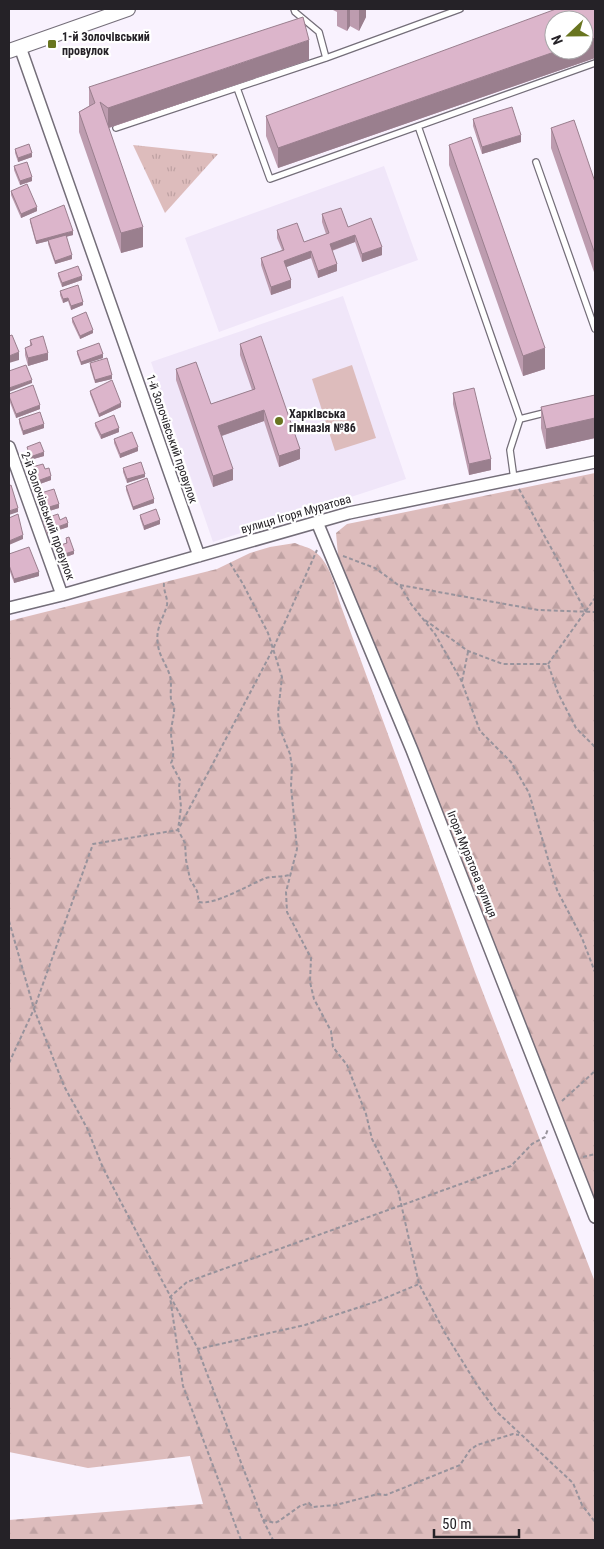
<svg xmlns="http://www.w3.org/2000/svg" width="604" height="1549" viewBox="0 0 604 1549" font-family="'Roboto Condensed',sans-serif">
<defs>
<pattern id="grass-tufts" width="24" height="20" patternUnits="userSpaceOnUse" patternTransform="scale(1.25)"><rect width="24" height="20" fill="#ddbcbc"/><path d="M3 7l-1-3M5 7V3M7 7l1-3M15 17l-1-3M17 17v-4M19 17l1-3" fill="none" stroke="#bea1a2"/></pattern>
<pattern id="forest-firs" width="22" height="20" patternUnits="userSpaceOnUse" patternTransform="scale(1.25)"><rect width="22" height="20" fill="#ddbcbc"/><path d="M5 1l3.5 6h-7zM16 11l3.5 6h-7z" fill="#bea1a2"/></pattern>
</defs>
<rect width="100%" height="100%" fill="#f9f2fe"/>
<path fill="#f0e6f9" d="M384,166L418,260L219,332L185,238Z
M343,296L406,479L213,542L151,362Z"/>
<path fill="url(#grass-tufts)" d="M133,145L218,154L165,213Z"/>
<path fill="url(#forest-firs)" d="M595,473V1209L551,1091L338,555L336,533L347,524L367,520Z
M295,543C301,546 309,547 314,551C331,563 335,588 341,606L475,972L595,1282V1540H9V1520L203,1504L190,1456L88,1468L9,1452V621L217,569L250,553L270,547Z"/>
<path fill="#ddbcbc" d="M352,365L376,438L335,451L312,379Z"/>
<g fill="none" stroke-linecap="round" stroke-linejoin="round">
<g stroke="#746e79" stroke-width="8">
<path id="service" d="M294,9L295,12L319,32L326,58
M237,88L270,179L595,63
M418,126L520,419
M116,128L326,58L460,9
M536,162L595,329
M514,479L510,450L520,419L548,412"/>
</g>
<g stroke="#746e79" stroke-width="14">
<path id="minor" d="M20,47L199,556
M9,447L62,595
M317,522L412,750L595,1217
M9,608L62,595L349,513L595,462"/>
</g>
<g stroke="#746e79" stroke-width="16">
<path id="tertiary" d="M9,51L128,9"/>
</g>
<path stroke="#98939c" stroke-width="2" stroke-dasharray="4 2.5" stroke-linecap="butt" d="M519,489L586,612
M343,556L375,568L401,587L411,604L435,634L461,680L480,731L511,762L529,793L557,890L582,938L595,972
M230,563L243,584L268,633L282,677L278,713L280,729L290,754L292,767L291,786L297,849L286,892L287,912L311,958L310,982L314,999L331,1031L333,1047L347,1065L366,1114L372,1139L398,1190L419,1284L445,1333L477,1385L497,1412L573,1483L582,1505L595,1522
M164,583C163,590 168,598 167,605C163,620 155,628 158,645C159,656 167,665 170,676C172,684 170,692 171,699C171,702 173,704 174,706C175,715 171,724 171,733C171,742 176,754 171,763L180,780L179,787L181,807L178,830L185,843L186,860L190,879L197,891L199,902C214,906 250,884 266,878C274,876 282,877 290,875
M400,585L538,610L595,612
M425,620L468,651L503,664H548L558,693L576,728L595,747
M548,664L595,598
M462,681L468,652
M9,921L34,1009L64,1086L87,1128L103,1168L198,1349L305,1325L378,1301L419,1284
M9,1063L34,1009L93,844L178,830L273,649L317,550
M562,1101L595,1071
M583,1157L595,1154
M198,1350L263,1520L273,1540
M263,1520L275,1523L279,1521L300,1506L309,1503L313,1507L336,1505L378,1494L386,1495L460,1465L470,1450L477,1445L513,1434L519,1435
M241,1540L183,1386L170,1297L187,1282L511,1166L532,1144L545,1137L548,1129"/>
<use href="#service" stroke="#fff" stroke-width="5.5"/>
<use href="#minor" stroke="#fff" stroke-width="11"/>
<use href="#tertiary" stroke="#fff" stroke-width="14"/>
</g>
<path fill="#bd9caf" d="M331,9H366V17L359,31L350,26L347,31L337,26V12Z
M595,9V58L278,168L266,136V116Z
M309,60L109,128L143,247L121,253L79,132V112L89,106V87Z
M473,119L521,142L482,154L473,126Z
M551,128L595,182V275L551,148Z
M449,145L545,369L523,376L449,165Z
M15,149L32,157L18,162L15,153Z
M14,166L32,181L20,185L14,170Z
M11,191L37,211L21,218L11,195Z
M322,214L348,227L382,255L362,262L355,242L332,251L337,271L318,278L311,258L286,267L291,288L271,295L261,265V258L282,250L277,238V230L304,242L326,234L322,222Z
M30,219L73,235L66,237L72,259L55,264L48,244V241L36,244L30,222Z
M58,273L82,280L62,287L58,276Z
M60,291L83,305L71,310L68,301L63,303L60,295Z
M72,318L93,333L80,339L72,322Z
M30,340L48,360L28,366L25,355V348L30,346Z
M240,344L300,459L279,467L264,421L222,436L233,480L213,487L176,380V369L211,404L252,390L240,355Z
M77,351L103,358L81,365L77,354Z
M90,363L112,379L95,383L90,367Z
M90,391L121,407L99,417L90,394Z
M453,393L491,470L469,475L453,404Z
M9,394L40,409L16,418L9,400Z
M595,395V438L546,449L541,428V407Z
M19,419L44,428L23,435L19,423Z
M95,423L119,432L101,439L95,426Z
M114,439L138,451L120,458L114,443Z
M27,447L44,456L30,460L27,450Z
M32,467L45,469L51,480L37,485L32,471Z
M123,468L145,477L127,483L123,472Z
M126,486L154,503L133,510L126,490Z
M41,493L59,508L46,512L41,497Z
M140,515L160,524L144,530L140,518Z
M43,519L68,527L47,534L43,522Z
M66,538L74,554L58,560L55,551V547L66,543Z
M9,554L39,576L14,583L9,569Z"/>
<path fill="#9a7f8e" d="M347,9H350V26L347,31Z
M359,9H366V17L359,31Z
M595,38V58L278,168V148L560,50H584V42Z
M309,40V60L108,128V108Z
M521,135V142L482,154V147Z
M32,153V157L18,162V158Z
M32,177V181L20,185V181Z
M37,207V211L21,218V214Z
M143,227V247L121,253V233Z
M73,231V235L36,244V241Z
M355,235V242L330,251V244Z
M382,247V255L362,262V254Z
M311,251V258L284,268V261Z
M72,255V259L55,264V261Z
M337,264V271L318,278V271Z
M82,276V280L62,287V283Z
M291,280V288L271,295V287Z
M68,298V301L63,303V299Z
M83,302V305L71,310V306Z
M93,330V333L80,339V336Z
M545,348V369L523,376V356Z
M19,352V360L9,363V356Z
M48,353V360L28,366V358Z
M103,354V358L81,365V362Z
M112,375V379L95,383V380Z
M32,380V383L9,392V388Z
M121,403V407L99,417V414Z
M40,405V409L16,418V414Z
M264,410V421L218,437V426Z
M595,418V438L546,449V429Z
M44,424V428L23,435V431Z
M119,428V432L101,439V435Z
M138,447V451L120,458V454Z
M300,449V459L279,467V456Z
M44,452V456L30,460V457Z
M491,459V470L469,475V464Z
M233,469V480L213,487V476Z
M145,474V477L127,483V479Z
M51,476V480L37,485V481Z
M154,499V503L133,510V507Z
M59,504V508L46,512V508Z
M18,508V512L9,515V511Z
M160,520V524L144,530V526Z
M68,523V527L47,534V531Z
M23,535V539L9,545V541Z
M74,551V554L58,560V556Z
M39,572V576L14,583V579Z"/>
<path fill="#dcb5cb" stroke="#9a7f8e" d="M556,9H595V38L584,42V20H554V50H560L278,148L266,116Z
M303,17L309,40L108,108L100,102L143,227L121,233L79,112L95,103L89,87Z
M512,107L521,135L482,147L473,119Z
M574,120L595,182V254L551,128Z
M471,137L545,348L523,356L449,145Z
M29,144L32,153L18,158L15,149Z
M27,162L32,177L20,181L14,166Z
M27,184L37,207L21,214L11,191Z
M64,205L73,231L36,241L30,219Z
M341,208L348,227L371,218L382,247L362,254L355,235L330,244L337,264L318,271L311,251L284,261L291,280L271,287L261,258L284,250L277,230L297,223L304,242L329,233L322,214Z
M66,235L72,255L55,261L48,240Z
M78,266L82,276L62,283L58,273Z
M78,285L83,302L71,306L68,298L63,299L60,291Z
M86,312L93,330L80,336L72,318Z
M12,335L19,352L9,356V336Z
M43,336L48,353L28,358L25,348L32,345L30,340Z
M261,336L300,449L279,456L264,410L218,426L233,469L213,476L176,369L196,362L211,404L255,389L240,344Z
M99,343L103,354L81,362L77,351Z
M107,358L112,375L95,380L90,363Z
M26,365L32,380L9,388V371Z
M112,380L121,403L99,414L90,391Z
M33,385L40,405L16,414L9,396V394Z
M474,388L491,459L469,464L453,393Z
M595,395V418L546,429L541,407Z
M40,412L44,424L23,431L19,419Z
M114,415L119,428L101,435L95,423Z
M132,432L138,447L120,454L114,439Z
M40,442L44,452L30,457L27,447Z
M141,462L145,474L127,479L123,468Z
M43,464L45,469L49,468L51,476L37,481L32,467Z
M147,478L154,499L133,507L126,486Z
M11,485L18,508L9,511V486Z
M54,489L59,504L46,508L41,493Z
M156,509L160,520L144,526L140,515Z
M18,514L23,535L9,541V518Z
M58,514L60,520L66,517L68,523L47,531L43,519Z
M69,537L74,551L58,556L55,547L67,543L66,538Z
M29,547L39,572L14,579L9,565V554Z"/>
<g fill="#697520" stroke="#fff" stroke-width="2">
<rect x="47" y="39" width="10" height="10" rx="2.5"/>
<circle cx="279" cy="421" r="5"/>
</g>
<g text-anchor="middle" stroke-width="4.5" stroke-linejoin="round" paint-order="stroke">
<g font-size="12" font-weight="bold" fill="#252227" stroke="#fff" text-anchor="start">
<text x="62" y="41">1-й Золочівський<tspan x="62" dy="14">провулок</tspan></text>
<text x="289" y="418">Харківська<tspan x="289" dy="14">гімназія №86</tspan></text>
</g>
<g font-size="12" fill="#252227" stroke="#fff">
<text transform="translate(172 439) rotate(71)" y="4">1-й Золочівський провулок</text>
<text transform="translate(296 514) rotate(-16)" y="4">вулиця Ігоря Муратова</text>
<text transform="translate(48 516) rotate(70)" y="4">2-й Золочівський провулок</text>
<text transform="translate(472 864) rotate(68)" y="4">Ігоря Муратова вулиця</text>
</g>
</g>
<rect width="604" height="1549" fill="none" stroke="#252227" stroke-width="20"/>
<g transform="translate(569 35) rotate(248)"><circle r="24" fill="#ffffff" stroke="#a8a7a9"/>
<path d="M0-4L9 19L0 12L-9 19Z" fill="#697520"/>
<text y="-8" font-size="14" font-weight="bold" text-anchor="middle" fill="#252227">N</text>
</g>
<path d="M434 1529v8h85v-8" fill="none" stroke="#252227" stroke-width="2.5"/>
<text x="442" y="1529" font-size="15" fill="#252227" stroke="#ffffff" stroke-width="4" paint-order="stroke">50 m</text>
</svg>
